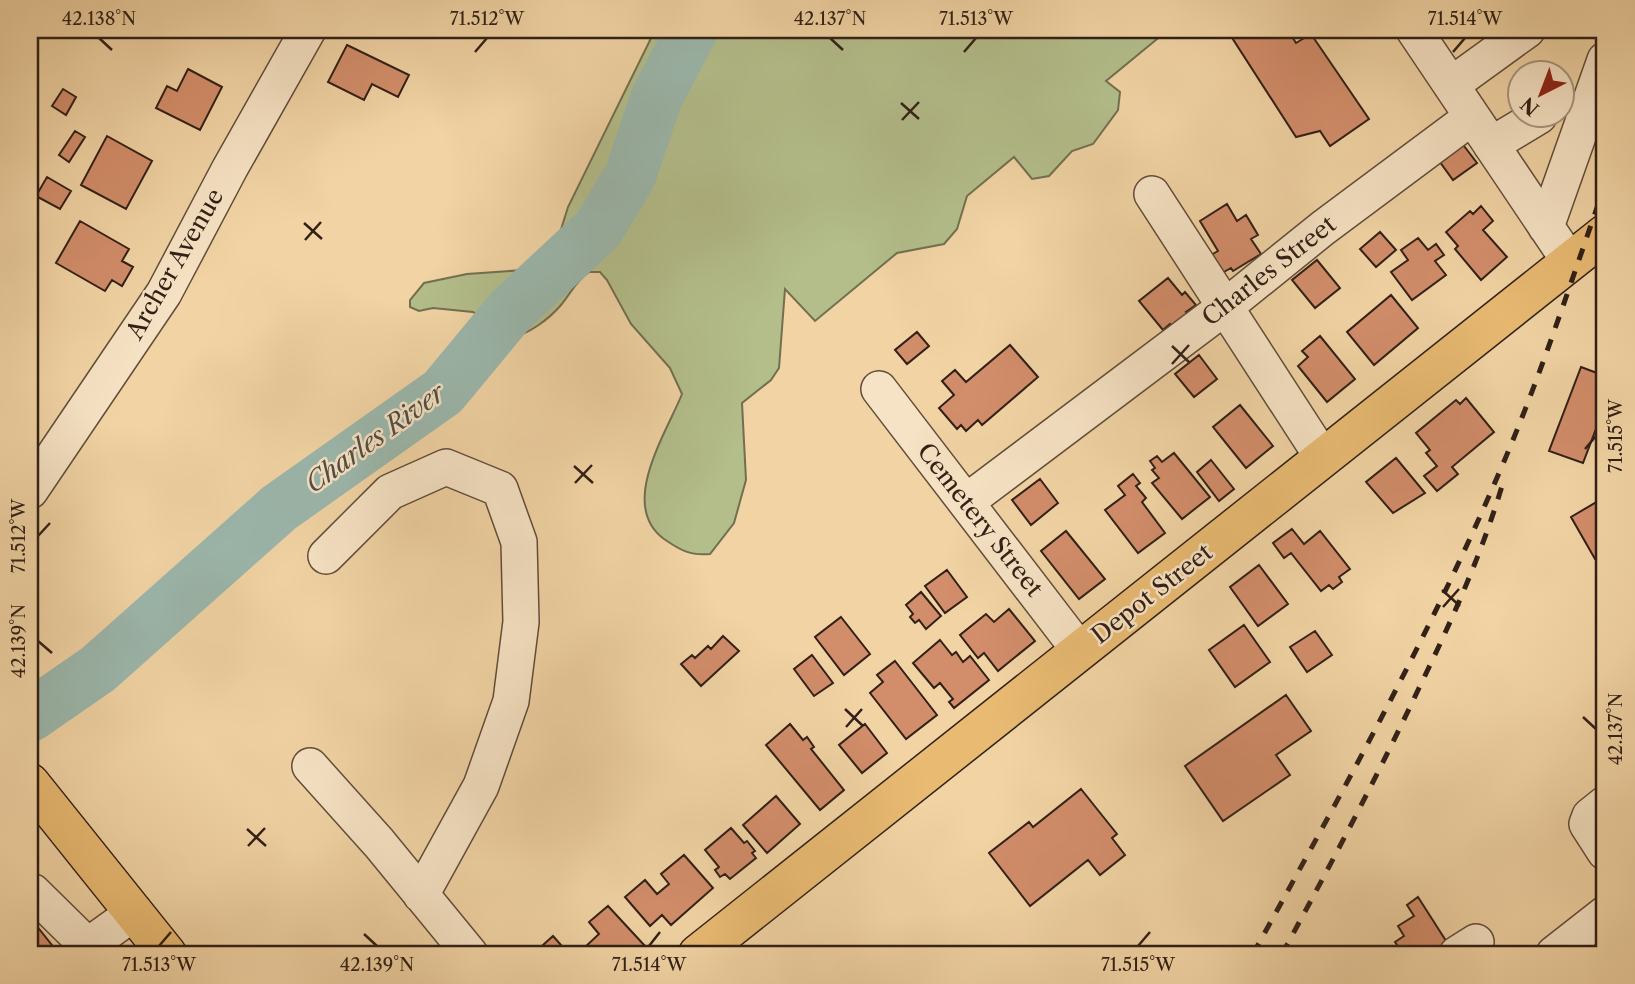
<svg xmlns="http://www.w3.org/2000/svg" width="1635" height="984" viewBox="0 0 1635 984" font-family="'Libre Caslon Text',serif">
<rect width="100%" height="100%" fill="#f1d3a4"/>
<filter id="stains"><feTurbulence type="fractalNoise" baseFrequency=".00286" numOctaves="4"/><feColorMatrix values="0 0 0 0 .2 0 0 0 0 .09 0 0 0 0 .02 0 0 0 .5 -.17"/></filter>
<radialGradient id="worn" r=".72"><stop offset=".6" stop-color="#630" stop-opacity="0"/><stop offset="1" stop-color="#630" stop-opacity=".3"/></radialGradient>
<path fill="#b3be8b" stroke="#726f51" stroke-width="2" d="M655,30H1168L1106,81L1120,92L1118,110L1093,144L1072,151L1049,176L1032,179L1014,157L967,196L957,229L944,244L897,253L815,321L785,289L779,368L771,380L742,403L746,480L734,523L710,554C690,556 680,550 664,539C618,505 666,434 682,394L670,368L631,324L607,280L600,272H589C576,281 571,293 561,305C550,318 527,336 511,337L473,312L433,308L419,311L410,307V300L424,283L467,274L524,270L551,251L558,239L568,207Z"/>
<g fill="none" stroke-linecap="round" stroke-linejoin="round">
<path stroke="#9bb7ac" stroke-width="52" d="M30,716L98,669L279,508L443,392L510,311L598,229L630,176L656,99L692,30"/>
</g>
<path fill="#d28d6a" stroke="#312017" stroke-width="2" d="M1227,30H1288L1296,43L1311,34L1369,119L1330,146L1320,131L1296,137Z
M347,45L409,75L398,97L372,84L364,100L328,82Z
M188,69L222,87L200,130L156,108L167,86L177,91Z
M63,89L76,97L66,115L52,106Z
M75,131L85,137L69,162L59,155Z
M107,136L152,161L126,209L81,185Z
M1461,142L1477,163L1453,180L1437,158Z
M47,177L71,191L60,209L36,196Z
M1227,204L1237,221L1246,215L1258,235L1251,239L1261,254L1233,271L1231,268L1222,273L1211,255L1218,251L1200,221Z
M1481,206L1493,221L1483,230L1507,257L1481,280L1455,249L1458,246L1446,232L1470,211L1473,214Z
M80,221L129,249L122,261L133,267L122,286L112,280L105,291L56,263Z
M1380,232L1396,250L1376,267L1360,249Z
M1418,238L1428,250L1436,244L1444,255L1435,261L1446,275L1412,300L1391,272L1408,260L1401,250Z
M1317,260L1340,288L1315,308L1292,280Z
M1168,278L1182,295L1185,292L1196,305L1186,312L1190,316L1174,329L1170,324L1163,330L1139,301Z
M1391,295L1418,328L1374,365L1347,332Z
M917,332L929,346L907,364L895,350Z
M1320,336L1355,379L1327,402L1298,366L1308,357L1302,351Z
M1010,345L1038,377L982,425L978,420L966,431L961,425L957,429L939,408L954,395L942,381L955,370L966,382Z
M1199,355L1217,379L1194,397L1175,374Z
M1581,367L1605,376V405L1583,463L1549,451Z
M1466,398L1494,432L1452,467L1458,474L1437,491L1424,476L1437,466L1426,453L1430,450L1416,433L1456,400L1460,404Z
M1240,405L1273,446L1246,468L1213,427Z
M1174,453L1210,497L1182,519L1152,483L1159,478L1152,470L1155,468L1150,461L1157,456L1162,462Z
M1396,458L1425,493L1393,513L1366,482Z
M1211,460L1234,489L1219,501L1197,472Z
M1133,474L1140,483L1136,486L1146,498L1142,502L1165,533L1138,553L1105,510L1125,495L1118,486Z
M1040,479L1058,503L1031,525L1012,500Z
M1605,497V554L1595,559L1571,517Z
M1292,529L1304,544L1320,531L1350,569L1339,577L1342,582L1333,589L1329,585L1321,591L1291,553L1284,558L1273,543Z
M1066,531L1105,579L1079,599L1041,551Z
M1259,565L1288,604L1258,626L1230,587Z
M947,570L967,597L945,613L925,586Z
M921,592L941,616L926,629L919,620L915,623L910,617L913,614L906,605Z
M1009,609L1035,641L998,671L984,653L978,658L960,635L986,614L994,622Z
M841,617L870,654L844,675L815,637Z
M1244,625L1270,662L1235,687L1209,650Z
M1315,631L1332,655L1307,672L1290,647Z
M723,636L739,651L701,686L681,664L692,655L695,658L708,646L711,649Z
M940,640L952,655L956,652L963,662L970,656L989,680L954,708L949,702L953,699L940,683L934,688L913,663Z
M812,655L833,683L814,696L794,669Z
M895,661L937,715L906,739L870,693L883,682L877,675Z
M1286,695L1311,731L1276,755L1290,775L1223,821L1185,766Z
M790,724L803,740L807,737L814,747L811,749L844,790L820,810L766,745Z
M865,724L887,753L862,773L839,745Z
M1081,789L1117,834L1112,838L1125,855L1100,875L1088,860L1030,906L989,853L1029,822L1033,827Z
M776,796L800,824L767,853L743,825Z
M731,828L744,843L747,841L755,851L752,853L756,858L730,879L725,874L720,877L715,870L719,867L705,850Z
M684,855L713,888L671,925L662,915L650,926L625,897L645,880L657,894L669,884L661,874Z
M1418,897L1448,944L1432,954H1416L1413,949L1403,954L1395,942L1404,936L1398,926L1414,916L1407,905Z
M608,906L645,946L636,954H609L604,949L599,954H590L584,948L599,934L589,922Z
M32,920L59,954H30V922Z
M553,936L569,954H533Z"/>
<g fill="none" stroke-linecap="round" stroke-linejoin="round">
<g stroke="#614d3a" stroke-width="38">
<path id="minor" d="M1414,30L1570,262
M1451,85L1527,30
M1491,145L1539,116
M1152,194L1323,458
M1546,227L1605,60
M879,389L1080,651
M30,491L164,293L230,168L308,30
M966,502L1225,307L1323,228L1472,117
M326,556L390,492L446,467L500,489L519,542L521,622L511,701L481,786L421,895
M310,766L379,843L470,954
M1605,804L1590,816L1587,824L1605,852
M30,894L33,892L96,954
M89,945L135,912
M1457,954L1476,942
M1554,954L1605,914"/>
</g>
<g stroke="#312017" stroke-width="41">
<path id="major" d="M30,783L167,954
M698,954L1605,234"/>
</g>
<use href="#minor" stroke="#f6e2c4" stroke-width="35"/>
<use href="#major" stroke="#e8ba72" stroke-width="38"/>
<path stroke="#312017" stroke-width="5" stroke-dasharray="12 12" stroke-linecap="butt" d="M1253,954C1340,796 1428,639 1499,473C1540,379 1571,281 1605,185
M1282,954C1330,866 1376,779 1419,688C1451,622 1481,556 1502,486"/>
</g>
<path fill="none" stroke="#312017" stroke-width="2.5" d="M99,38L112,50M830,38L843,50M475,52L487,38M964,52L976,38M1453,52L1465,38M901,103L919,119M902,120L919,102M304,223L322,239M305,240L321,222M1172,346L1190,363M1172,364L1189,345M1585,449L1596,436M574,466L593,483M575,483L592,465M38,536L50,523M1442,590L1460,606M1443,607L1459,589M38,641L52,653M845,709L863,726M1583,717L1596,729M846,727L862,709M247,829L266,846M248,846L265,828M364,934L377,946M159,946L171,932M649,946L660,932M1138,946L1150,932"/>
<g text-anchor="middle" stroke-width="5" stroke-linejoin="round" paint-order="stroke">
<g font-size="24" fill="#312017" stroke="#f6e2c4">
<text transform="translate(175 264) rotate(-60)" y="8">Archer Avenue</text>
<text transform="translate(1269 271) rotate(-38)" y="8">Charles Street</text>
<text transform="translate(980 520) rotate(52)" y="8">Cemetery Street</text>
<text transform="translate(1152 594) rotate(-38)" y="8">Depot Street</text>
</g>
<g font-size="26" font-style="italic" fill="#514d44" stroke="#f6e2c4">
<text transform="translate(375 438) rotate(-36)" y="9">Charles River</text>
</g>
</g>
<rect width="1635" height="984" fill="none" stroke="#f1d3a4" stroke-width="77"/>
<g transform="translate(1541 94) rotate(222)"><circle r="33" fill="#f6e2c4" stroke="#a7947f" stroke-width="2"/>
<path d="M0-5L12 26L0 18L-12 26Z" fill="#8f2418"/>
<text y="-10" font-size="19" font-weight="bold" text-anchor="middle" fill="#312017">N</text>
</g>
<rect x="38" y="38" width="1558" height="908" fill="none" stroke="#312017" stroke-width="2.5"/>
<g font-size="18" text-anchor="middle" fill="#312017">
<text x="99" y="25">42.138°N</text>
<text x="487" y="25">71.512°W</text>
<text x="830" y="25">42.137°N</text>
<text x="976" y="25">71.513°W</text>
<text x="1465" y="25">71.514°W</text>
<text transform="translate(1616 436) rotate(-90)" y="6">71.515°W</text>
<text transform="translate(19 536) rotate(-90)" y="6">71.512°W</text>
<text transform="translate(19 641) rotate(-90)" y="6">42.139°N</text>
<text transform="translate(1616 729) rotate(-90)" y="6">42.137°N</text>
<text x="159" y="971">71.513°W</text>
<text x="377" y="971">42.139°N</text>
<text x="649" y="971">71.514°W</text>
<text x="1138" y="971">71.515°W</text>
</g>
<rect width="100%" height="100%" filter="url(#stains)"/>
<rect width="100%" height="100%" fill="url(#worn)"/>
</svg>
